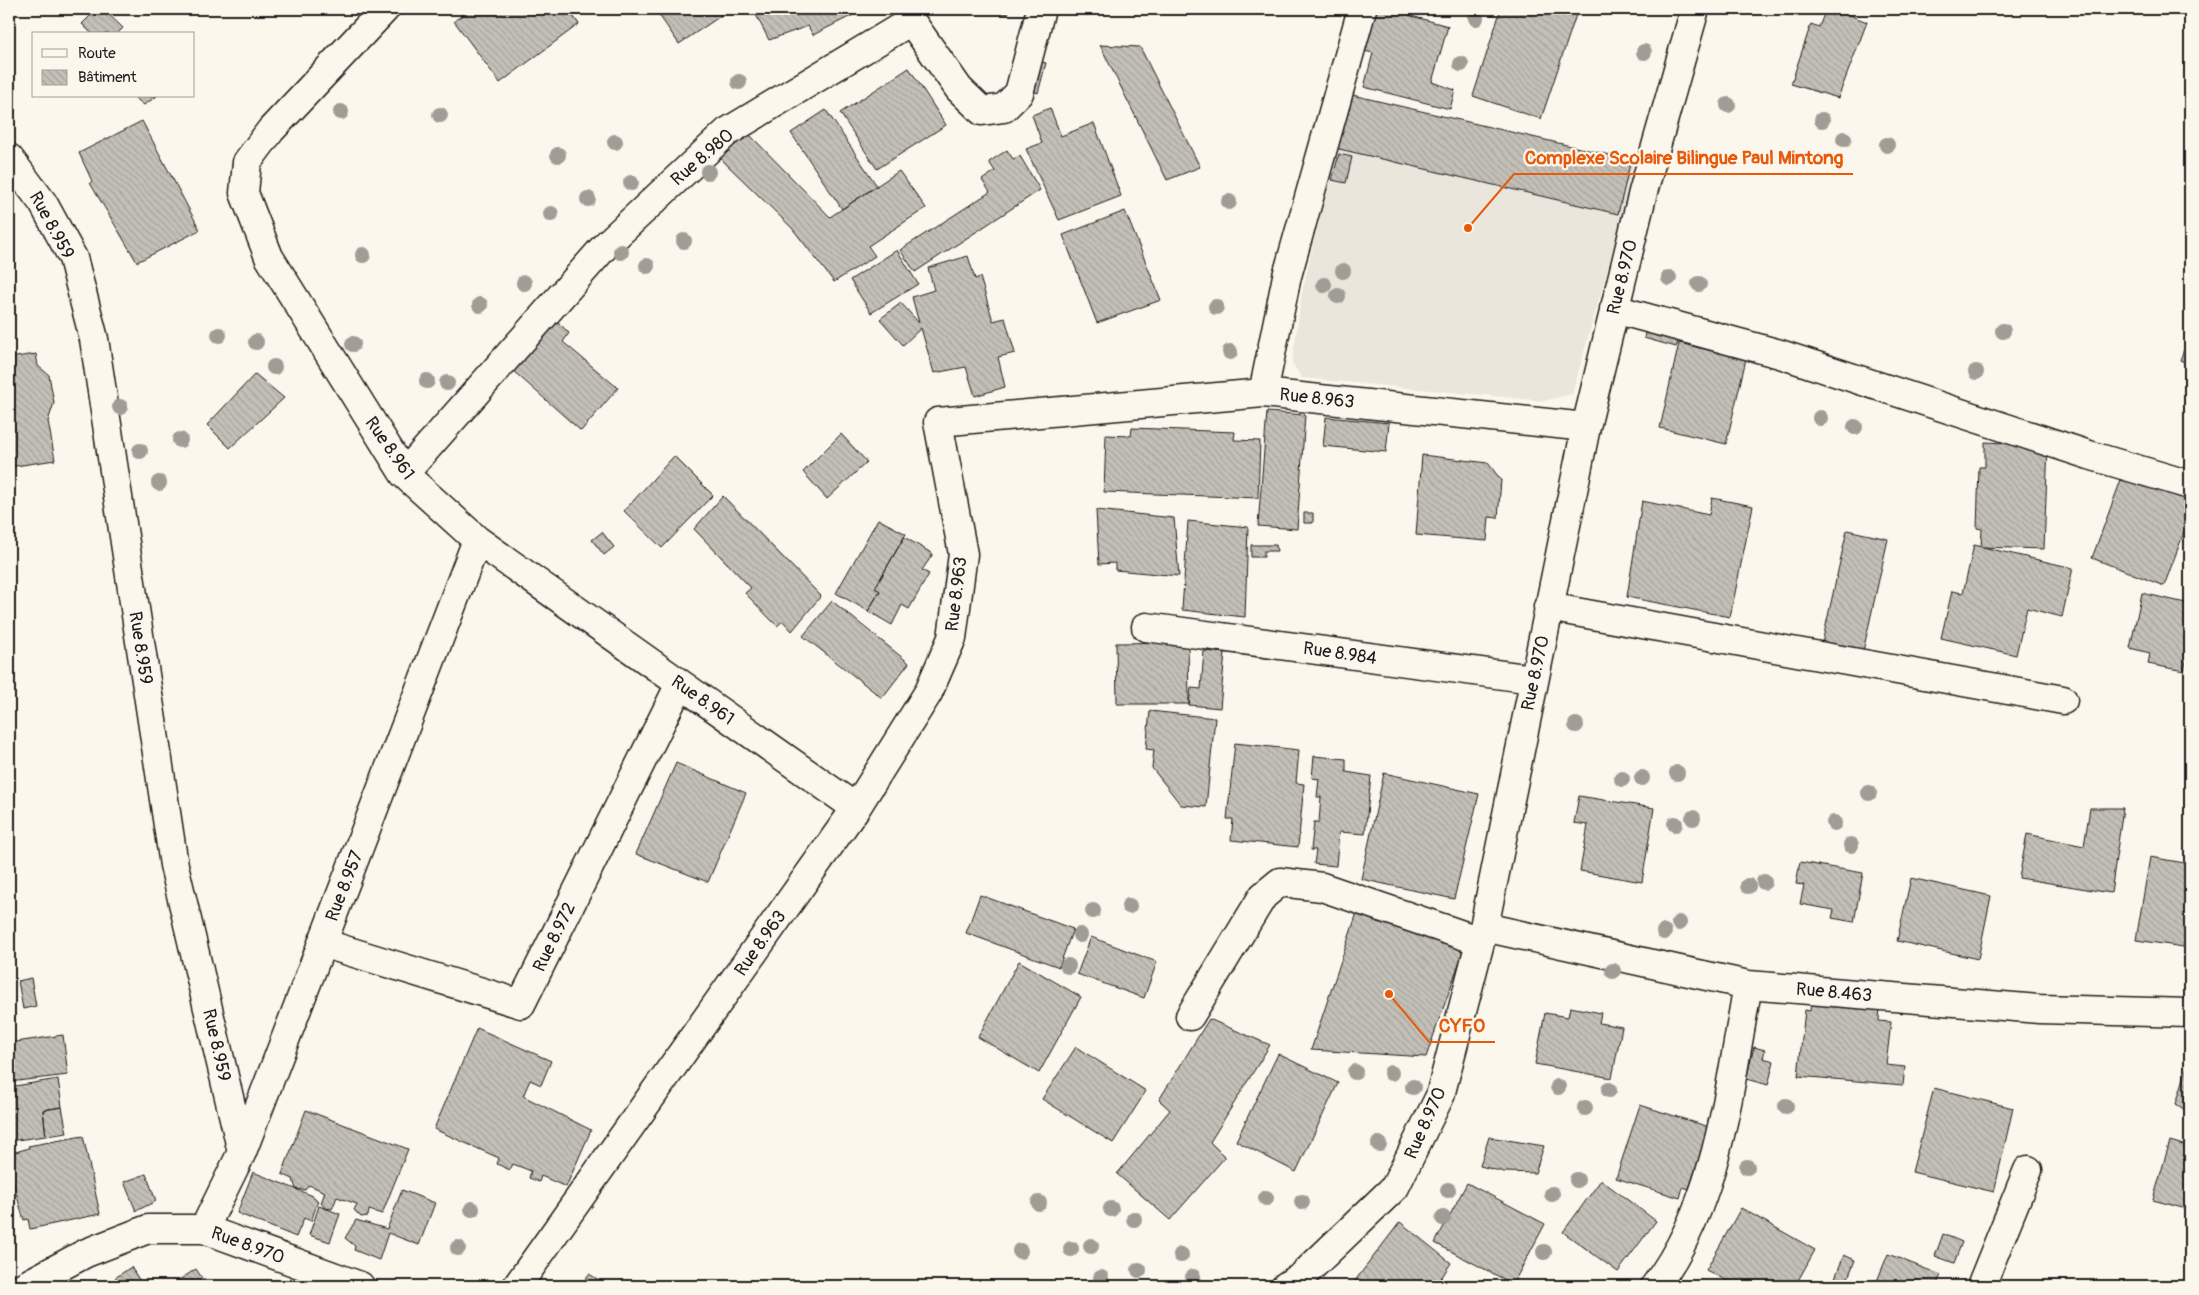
<svg xmlns="http://www.w3.org/2000/svg" width="2199" height="1295" viewBox="0 0 2199 1295" font-family="Pangolin,sans-serif">
<defs>
<pattern id="building-back-hatch" width="6" height="6" patternUnits="userSpaceOnUse" patternTransform="scale(1.25)"><rect width="6" height="6" fill="#c3c0b8"/><path d="M-1 5l2 2M0 0l6 6M5-1l2 2" fill="none" stroke="#a7a49e"/></pattern>
</defs>
<rect width="100%" height="100%" fill="#fbf7ec"/>
<filter id="ink" filterUnits="userSpaceOnUse"><feTurbulence type="fractalNoise" baseFrequency=".02" numOctaves="2"/><feDisplacementMap in="SourceGraphic" scale="10" xChannelSelector="R" yChannelSelector="G"/><feConvolveMatrix kernelMatrix="1 2 1 2 8 2 1 2 1" color-interpolation-filters="sRGB"/></filter>
<g filter="url(#ink)">
<path fill="#eae6dc" d="M1348,94L1638,162L1572,394L1544,401L1302,378L1292,363L1302,293Z"/>
<path fill="url(#building-back-hatch)" stroke="#1c1c1c" d="M97,9H103L123,28L117,34H92L82,24Z
M471,9H568L579,24L500,83L454,21Z
M655,9H731L679,44Z
M753,9H865L813,35L808,26L769,40Z
M972,9H1009L1008,14Z
M1376,9H1386L1448,26L1432,82L1455,90L1450,109L1364,87L1373,53L1364,51Z
M1501,9H1578L1541,119L1473,96Z
M1826,9H1834L1867,22L1838,98L1791,84L1811,24L1819,27Z
M1100,45L1140,47L1200,167L1167,180Z
M1035,60L1046,63L1038,93L1027,89Z
M909,68L946,125L877,169L840,113Z
M1348,94L1631,160L1618,214L1335,148Z
M133,96H157L144,105Z
M1050,108L1061,136L1094,123L1121,196L1059,220L1026,149L1042,143L1032,115Z
M826,110L877,186L842,209L791,133Z
M142,121L200,230L137,262L90,183L92,181L79,153Z
M748,133L830,217L899,171L926,208L868,246L875,256L834,282L792,228L716,154Z
M1007,150L1013,159L1020,156L1040,190L915,272L900,250L990,192L982,180L995,171L989,162Z
M1339,154L1352,157L1346,183L1332,180Z
M1125,211L1161,300L1097,323L1063,235Z
M897,250L918,284L871,313L850,280Z
M968,256L975,279L980,277L993,321L1005,318L1015,353L998,357L1005,387L975,396L966,367L934,373L921,328L903,345L880,319L901,303L919,323L912,297L934,290L928,268Z
M551,315L569,333L563,342L618,388L581,431L510,368Z
M1648,319L1682,332L1676,347L1644,338Z
M2190,334V365L2180,360Z
M1679,343L1746,359L1726,444L1660,428Z
M36,354L38,366L49,375L54,403L48,421L55,460L9,467V358Z
M255,374L284,398L230,448L207,425Z
M1267,412L1305,415L1297,529L1258,526Z
M1326,417L1389,423L1386,452L1323,446Z
M1132,428L1235,432L1234,440L1260,441L1258,498L1104,492L1106,435L1131,436Z
M841,434L867,462L827,499L803,472Z
M1985,442L2048,445L2044,549L1981,547L1982,529L1977,528L1979,467H1985Z
M1422,455L1488,463L1501,480L1498,518L1489,517L1487,541L1416,535Z
M674,456L713,495L662,548L624,511Z
M2125,469L2190,495V516L2164,586L2092,558Z
M723,496L821,596L792,631L783,621L777,626L745,593L751,588L694,529Z
M1712,498L1753,506L1730,617L1627,597L1642,501L1709,515Z
M1096,510L1174,518L1179,576L1115,570V563L1099,564Z
M1304,513H1313V523H1304Z
M878,519L906,534L875,588L880,591L868,611L836,593Z
M1188,521L1248,527L1245,617L1182,610Z
M1847,530L1888,539L1862,656L1821,648Z
M602,532L614,547L604,555L592,540Z
M904,537L933,554L922,570L929,574L909,609L902,605L892,625L868,611L880,591L875,588Z
M1251,545H1276L1277,551H1264V557H1251Z
M1974,545L2073,568L2062,617L2027,608L2016,655L1941,638L1952,591L1963,593Z
M2142,593L2190,604V645L2184,671L2148,664L2150,653L2130,648Z
M832,601L909,663L882,698L803,636Z
M1188,642L1189,704H1117L1116,643Z
M1204,651L1225,653L1220,708L1189,705L1191,688L1201,689Z
M1150,711L1215,718L1206,807L1181,805L1152,768L1154,750L1146,749Z
M1235,743L1299,750L1296,783L1304,784L1298,847L1231,840L1233,819H1227Z
M1314,756L1346,759V772L1371,776L1365,834L1339,832L1336,866L1314,864L1316,850H1311L1314,822H1319L1321,797H1317L1319,779L1312,778Z
M676,763L746,793L708,882L636,854Z
M1384,773L1479,794L1454,899L1361,879Z
M1579,796L1654,808L1642,882L1580,871L1588,825L1574,823Z
M2090,808H2123L2111,893L2019,878L2027,834L2084,846Z
M2150,857L2190,864V948L2136,940Z
M1800,862L1863,873L1854,922L1832,918L1834,910L1800,904L1804,885L1796,884Z
M1911,878L1991,896L1978,959L1897,941Z
M980,895L1073,929L1059,967L966,933Z
M1358,910L1468,938L1426,1057L1311,1050Z
M1091,937L1157,962L1144,998L1077,974Z
M1019,961L1081,997L1039,1073L978,1037Z
M31,978L36,1006L23,1009L18,981Z
M1811,1000L1880,1006L1879,1021L1891,1022L1886,1065L1905,1067L1903,1085L1798,1076L1805,1010L1810,1011Z
M1570,1007L1601,1013L1599,1023L1622,1027L1612,1078L1535,1064L1545,1013L1568,1017Z
M1209,1019L1270,1045L1210,1142L1225,1157L1170,1220L1117,1174L1170,1110L1159,1100Z
M477,1028L551,1061L541,1085L530,1080L523,1096L591,1130L566,1187L541,1176L539,1182L529,1178L531,1171L513,1164L510,1170L497,1164L499,1158L434,1129Z
M63,1035L68,1075L9,1082V1043Z
M1076,1047L1146,1091L1113,1143L1042,1099Z
M1754,1047L1765,1050L1763,1058L1774,1061L1768,1085L1746,1079Z
M1278,1054L1338,1083L1296,1172L1236,1141Z
M2189,1061L2190,1062V1113L2176,1104Z
M58,1079L62,1107L43,1110L46,1136L9,1141V1087Z
M1934,1088L2013,1108L1994,1192L1912,1172Z
M1640,1105L1709,1127L1689,1189L1683,1187L1680,1198L1616,1178Z
M62,1107L67,1133L46,1136L43,1110Z
M306,1110L408,1149L382,1214L369,1210L368,1216L361,1217L354,1210L357,1204L337,1197L332,1209L325,1208L321,1203L325,1192L309,1185L305,1190L296,1189L293,1179L282,1174Z
M83,1136L100,1214L30,1229L28,1219L24,1220L9,1169V1154L29,1148L28,1146Z
M1489,1137L1544,1146L1535,1173L1504,1172L1480,1166Z
M2170,1141L2190,1147V1210L2153,1200Z
M253,1172L313,1196L318,1201L311,1221L304,1218L296,1237L237,1213Z
M146,1174L156,1201L136,1211L124,1182Z
M1601,1180L1656,1221L1618,1272L1563,1232Z
M1467,1183L1545,1224L1513,1284L1435,1243Z
M402,1190L435,1203L419,1245L388,1233L379,1260L354,1250L355,1246L345,1238L356,1220L387,1229Z
M319,1206L340,1214L330,1242L309,1235Z
M1741,1208L1815,1250L1795,1286H1737L1706,1270Z
M1400,1222L1451,1263L1436,1286H1351Z
M1943,1234L1962,1242L1954,1263L1935,1256Z
M1888,1254L1941,1275L1936,1286H1875Z
M1844,1255L1855,1260L1846,1283L1835,1278Z
M131,1267L143,1286H121L115,1278Z
M196,1269L207,1286H170Z
M589,1274L609,1286H581Z"/>
<g fill="none" stroke-linecap="round" stroke-linejoin="round">
<g stroke="#1c1c1c" stroke-width="31">
<path id="street" d="M385,9L271,130L247,162L244,193L269,257L404,474L477,540L856,808
M9,158L43,203L73,258L94,339L174,865L242,1152
M1614,309L1780,354L2089,455L2190,485
M1263,393L1287,276L1362,9
M404,474L605,246L727,132L911,21L959,89L982,111L1004,108L1019,93L1041,9
M1548,607L2063,700
M1146,627L1533,679
M1484,927L1748,985L2039,1009L2190,1013
M322,943L521,1004L680,684
M1190,1016L1263,896L1280,882L1322,887L1480,941
M204,1229L242,1152L477,540
M24,1286L86,1253L148,1229H204L360,1286
M517,1286L856,808L928,693L952,638L963,554L938,422L1263,393L1586,427
M1286,1286L1301,1277L1395,1187L1440,1096L1484,927L1586,427L1643,192L1695,9
M1655,1286C1719,1201 1729,1087 1748,985
M1981,1286L2028,1170"/>
</g>
<use href="#street" stroke="#fbf7ec" stroke-width="28"/>
</g>
<g fill="#a09d97">
<circle cx="1476" cy="18" r="8"/>
<circle cx="1644" cy="52" r="8"/>
<circle cx="1461" cy="64" r="8"/>
<circle cx="739" cy="82" r="8"/>
<circle cx="1728" cy="105" r="8"/>
<circle cx="341" cy="112" r="8"/>
<circle cx="440" cy="115" r="8"/>
<circle cx="1822" cy="120" r="8"/>
<circle cx="1844" cy="139" r="8"/>
<circle cx="615" cy="142" r="8"/>
<circle cx="1887" cy="145" r="8"/>
<circle cx="558" cy="155" r="8"/>
<circle cx="708" cy="172" r="8"/>
<circle cx="631" cy="183" r="8"/>
<circle cx="588" cy="199" r="8"/>
<circle cx="1229" cy="202" r="8"/>
<circle cx="551" cy="214" r="8"/>
<circle cx="684" cy="241" r="8"/>
<circle cx="621" cy="252" r="8"/>
<circle cx="363" cy="255" r="8"/>
<circle cx="647" cy="266" r="8"/>
<circle cx="1343" cy="271" r="8"/>
<circle cx="1669" cy="278" r="8"/>
<circle cx="524" cy="283" r="8"/>
<circle cx="1699" cy="284" r="8"/>
<circle cx="1324" cy="285" r="8"/>
<circle cx="1338" cy="296" r="8"/>
<circle cx="480" cy="305" r="8"/>
<circle cx="1216" cy="307" r="8"/>
<circle cx="2003" cy="331" r="8"/>
<circle cx="219" cy="335" r="8"/>
<circle cx="256" cy="342" r="8"/>
<circle cx="353" cy="344" r="8"/>
<circle cx="1230" cy="352" r="8"/>
<circle cx="274" cy="367" r="8"/>
<circle cx="1976" cy="372" r="8"/>
<circle cx="427" cy="381" r="8"/>
<circle cx="447" cy="383" r="8"/>
<circle cx="120" cy="407" r="8"/>
<circle cx="1820" cy="418" r="8"/>
<circle cx="1855" cy="427" r="8"/>
<circle cx="180" cy="440" r="8"/>
<circle cx="140" cy="451" r="8"/>
<circle cx="159" cy="483" r="8"/>
<circle cx="1576" cy="725" r="8"/>
<circle cx="1677" cy="773" r="8"/>
<circle cx="1642" cy="778" r="8"/>
<circle cx="1622" cy="779" r="8"/>
<circle cx="1869" cy="793" r="8"/>
<circle cx="1693" cy="818" r="8"/>
<circle cx="1834" cy="823" r="8"/>
<circle cx="1675" cy="824" r="8"/>
<circle cx="1851" cy="845" r="8"/>
<circle cx="1764" cy="882" r="8"/>
<circle cx="1748" cy="886" r="8"/>
<circle cx="1129" cy="906" r="8"/>
<circle cx="1093" cy="911" r="8"/>
<circle cx="1679" cy="923" r="8"/>
<circle cx="1664" cy="932" r="8"/>
<circle cx="1080" cy="935" r="8"/>
<circle cx="1068" cy="966" r="8"/>
<circle cx="1613" cy="971" r="8"/>
<circle cx="1355" cy="1072" r="8"/>
<circle cx="1391" cy="1073" r="8"/>
<circle cx="1413" cy="1087" r="8"/>
<circle cx="1558" cy="1087" r="8"/>
<circle cx="1609" cy="1090" r="8"/>
<circle cx="1786" cy="1106" r="8"/>
<circle cx="1585" cy="1108" r="8"/>
<circle cx="1379" cy="1144" r="8"/>
<circle cx="1747" cy="1167" r="8"/>
<circle cx="1577" cy="1180" r="8"/>
<circle cx="1448" cy="1190" r="8"/>
<circle cx="1552" cy="1194" r="8"/>
<circle cx="1266" cy="1198" r="8"/>
<circle cx="1302" cy="1202" r="8"/>
<circle cx="1039" cy="1203" r="8"/>
<circle cx="472" cy="1209" r="8"/>
<circle cx="1111" cy="1209" r="8"/>
<circle cx="1443" cy="1218" r="8"/>
<circle cx="1134" cy="1219" r="8"/>
<circle cx="1091" cy="1246" r="8"/>
<circle cx="458" cy="1248" r="8"/>
<circle cx="1071" cy="1249" r="8"/>
<circle cx="1020" cy="1251" r="8"/>
<circle cx="1544" cy="1252" r="8"/>
<circle cx="1181" cy="1255" r="8"/>
<circle cx="1139" cy="1270" r="8"/>
<circle cx="1193" cy="1277" r="8"/>
<circle cx="1101" cy="1278" r="8"/>
</g>
</g>
<g text-anchor="middle" stroke-width="4.5" stroke-linejoin="round" paint-order="stroke">
<g font-size="18" fill="#1c1c1c" stroke="#fbf7ec">
<text transform="translate(702 157) rotate(-41)" y="6">Rue 8.980</text>
<text transform="translate(52 225) rotate(61)" y="6">Rue 8.959</text>
<text transform="translate(1622 277) rotate(-76)" y="6">Rue 8.970</text>
<text transform="translate(1317 398) rotate(6)" y="6">Rue 8.963</text>
<text transform="translate(390 448) rotate(55)" y="6">Rue 8.961</text>
<text transform="translate(956 594) rotate(-83)" y="6">Rue 8.963</text>
<text transform="translate(141 648) rotate(81)" y="6">Rue 8.959</text>
<text transform="translate(1340 653) rotate(8)" y="6">Rue 8.984</text>
<text transform="translate(1535 673) rotate(-78)" y="6">Rue 8.970</text>
<text transform="translate(703 700) rotate(35)" y="6">Rue 8.961</text>
<text transform="translate(344 886) rotate(-69)" y="6">Rue 8.957</text>
<text transform="translate(554 937) rotate(-64)" y="6">Rue 8.972</text>
<text transform="translate(760 943) rotate(-55)" y="6">Rue 8.963</text>
<text transform="translate(1834 992) rotate(5)" y="6">Rue 8.463</text>
<text transform="translate(217 1045) rotate(77)" y="6">Rue 8.959</text>
<text transform="translate(1425 1123) rotate(-66)" y="6">Rue 8.970</text>
<text transform="translate(248 1245) rotate(20)" y="6">Rue 8.970</text>
</g>
</g>
<path fill="none" stroke="#e8590c" stroke-width="2" d="M1468 228L1514 174H1853M1389 994L1429 1042H1495"/>
<g fill="#e8590c" stroke="#fbf7ec" stroke-width="2">
<circle cx="1468" cy="228" r="5"/>
<circle cx="1389" cy="994" r="5"/>
</g>
<g font-size="19" text-anchor="middle" font-weight="bold" fill="#e8590c" stroke="#fbf7ec" stroke-width="4.5" stroke-linejoin="round" paint-order="stroke">
<text x="1684" y="164">Complexe Scolaire Bilingue Paul Mintong</text>
<text x="1462" y="1032">CYFO</text>
</g>
<rect width="2199" height="1295" fill="none" stroke="#fbf7ec" stroke-width="30"/>
<rect x="15" y="15" width="2169" height="1265" fill="none" stroke="#1c1c1c" stroke-width="2" filter="url(#ink)"/>
<rect x="32" y="32" width="162" height="65" fill="#fbf7ec" stroke="#a29f99"/>
<rect x="42" y="49" width="25" height="8" fill="#fbf7ec" stroke="#a29f99"/>
<text x="78" y="58" font-size="15" fill="#1c1c1c">Route</text>
<rect x="42" y="70" width="25" height="15" fill="url(#building-back-hatch)" stroke="#a29f99"/>
<text x="78" y="82" font-size="15" fill="#1c1c1c">Bâtiment</text>
</svg>
